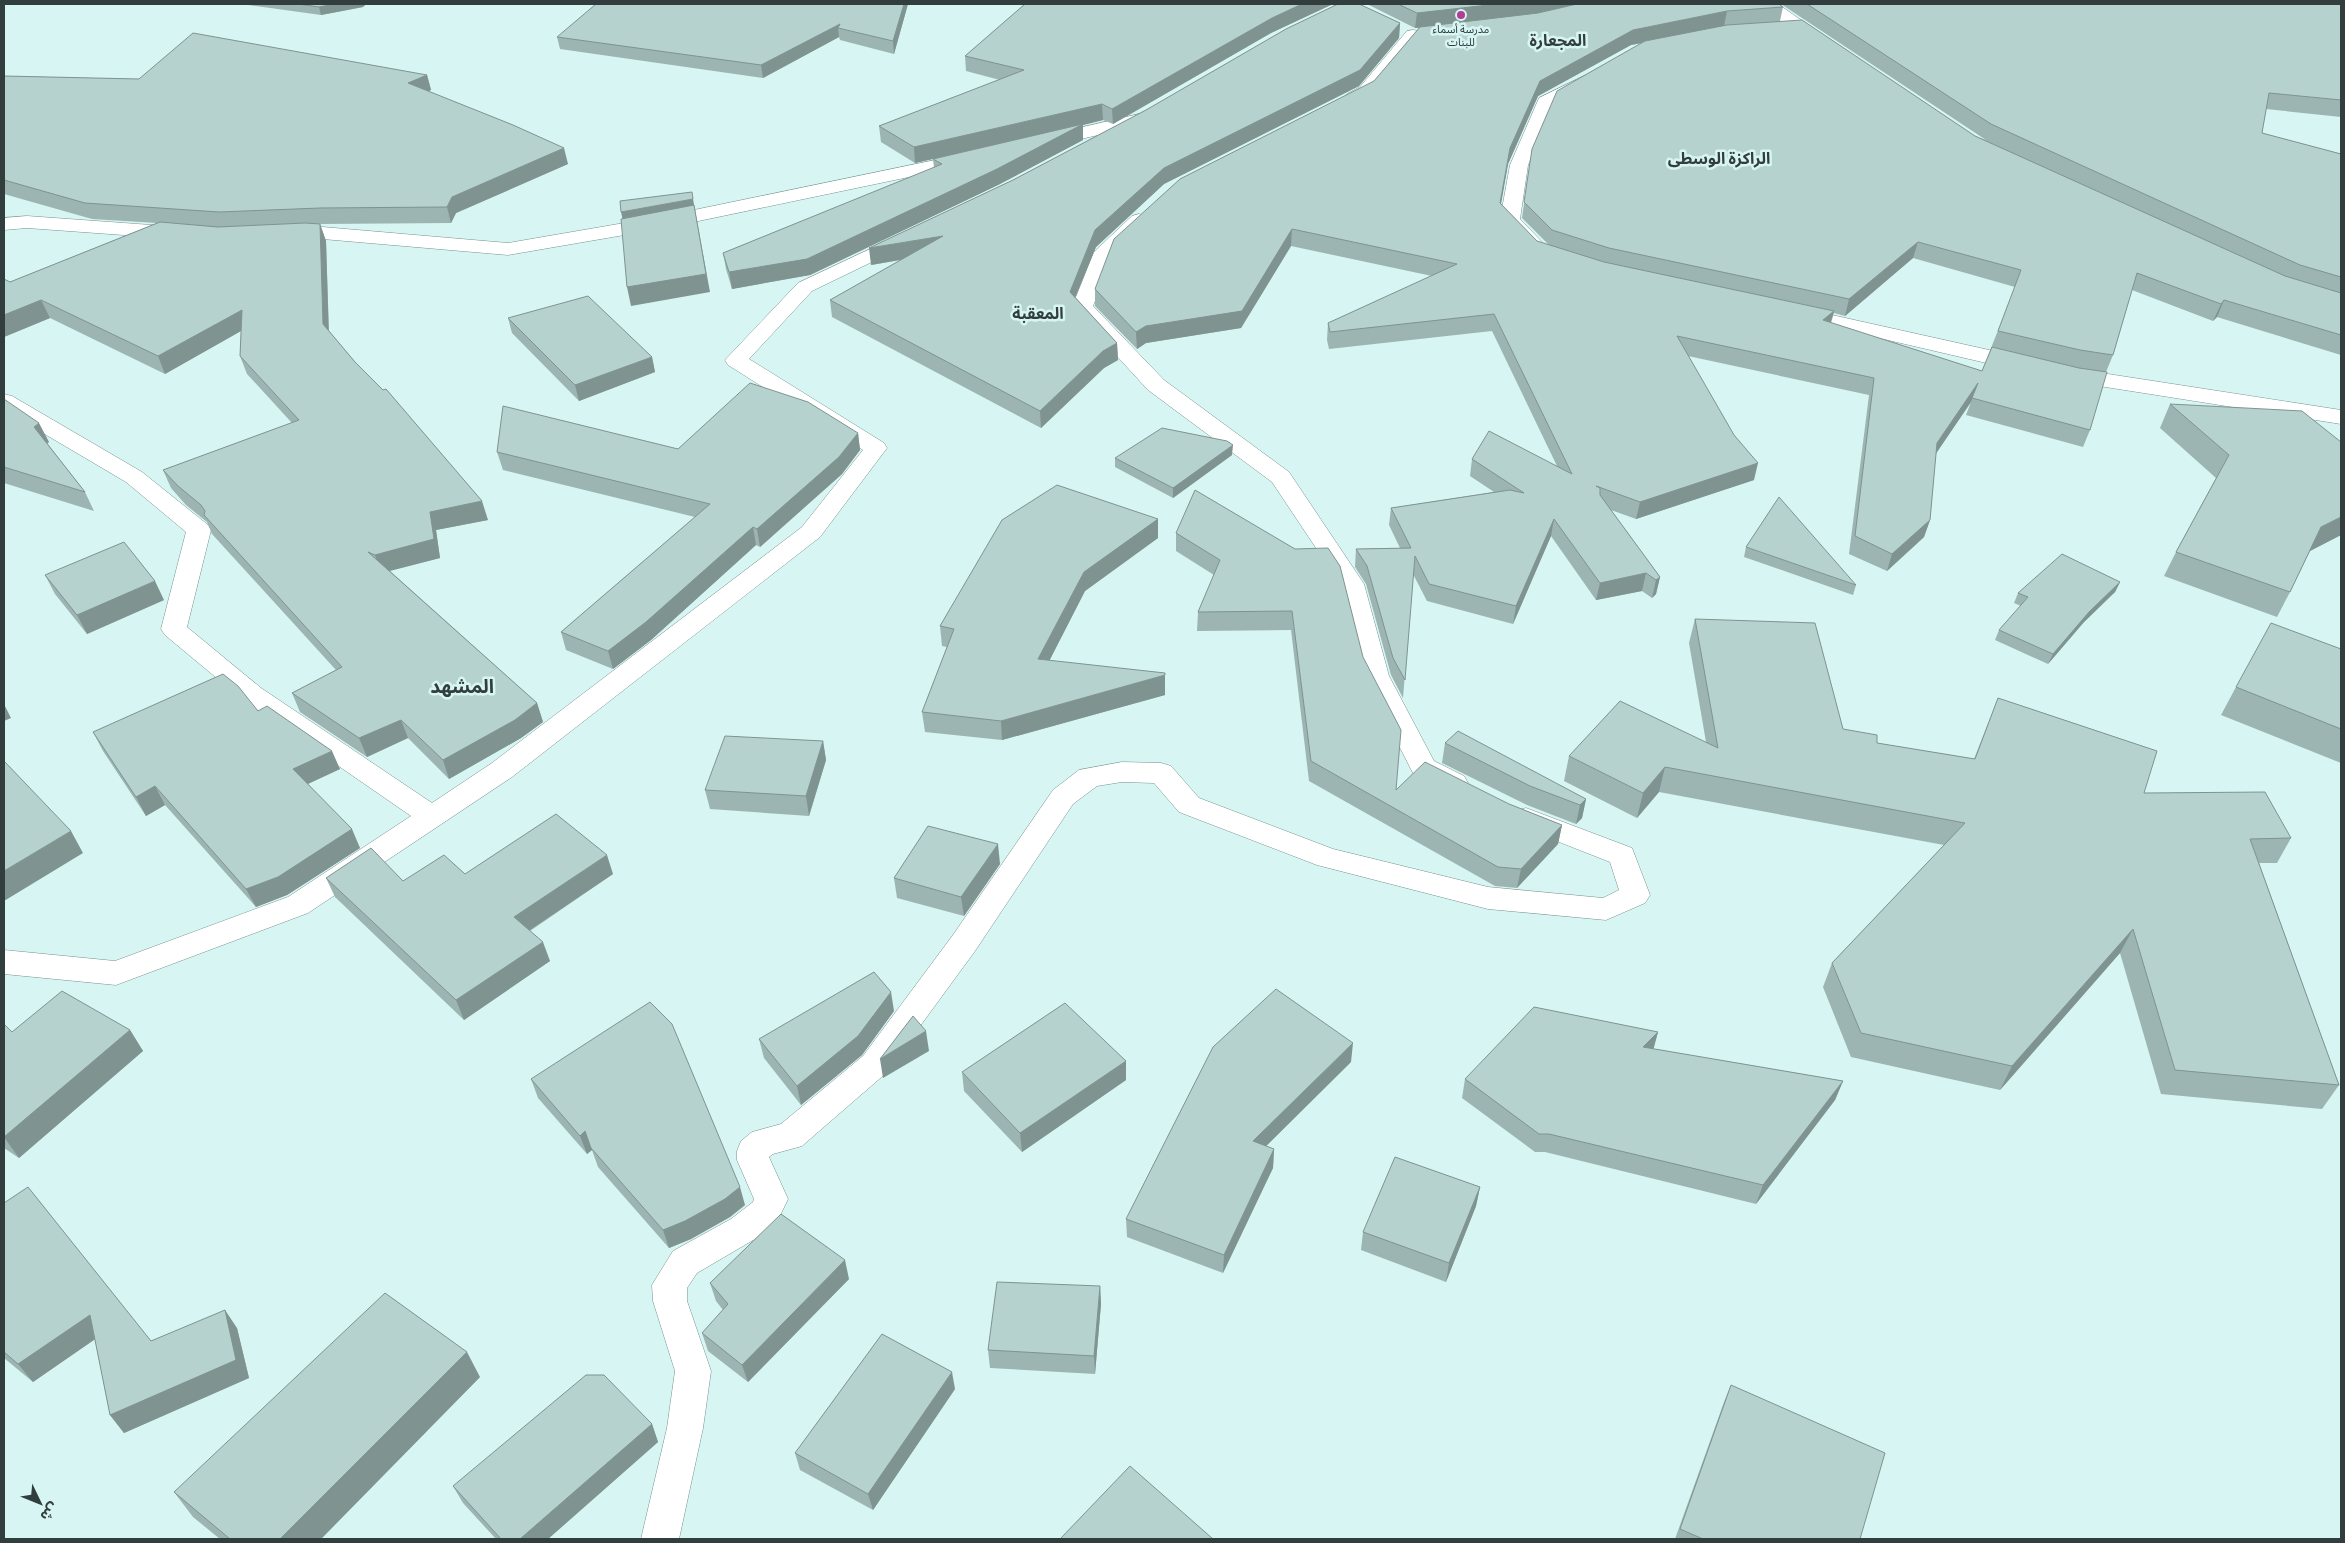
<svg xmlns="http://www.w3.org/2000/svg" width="2345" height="1543" viewBox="0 0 2345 1543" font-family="Barlow,'Noto Sans Arabic',sans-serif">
<rect width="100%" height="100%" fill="#d7f5f2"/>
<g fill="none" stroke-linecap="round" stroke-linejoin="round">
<g stroke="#779390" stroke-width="1">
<path id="minor" d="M1759,4H1778L1832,42L1829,46H1817L1761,8Z
M1413,30L1419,31L1422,35L1372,95L1359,102H1347L1344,98L1347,94L1360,87L1407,31Z
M1586,75L1592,76L1595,80L1592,84L1553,105L1528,165L1520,219L1542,242L1539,246C1523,250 1509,233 1500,220L1510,165L1539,98Z
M1139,114L1145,116L1148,120L1145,124L1047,147L1040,145L1038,141L1040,137Z
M969,153L976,155L978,159L976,163L665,228L508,255L311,238L280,237L277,233L280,229L311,226L508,243L665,216Z
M1139,214L1146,216L1149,220L1113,254L1093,306L1164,380L1289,472L1364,584L1389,676L1434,761L1464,776L1468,783L1464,790L1454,793L1444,790L1414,775L1363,676L1340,584L1272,482L1148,390L1072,307L1094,252L1132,216Z
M27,216L179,227L186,229L189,233L186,237L179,239L27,228L4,230V218Z
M904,233L911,235L914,239L911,243L812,291L749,359L884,443L887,448L820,537L512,777L308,913L116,985L4,974V950L115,961L288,897L411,816L243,700L165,635L161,629L186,532L126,482L4,410V394L12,396L142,472L208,525L211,530L187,627L261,688L432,803L492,763L802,527L863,450L728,365L725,360L798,283Z
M1796,307L2025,358L2033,360L2036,365L2033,370L2025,372L1789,317L1785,313L1789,309Z
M2069,368L2341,410V424L2061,380L2058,375L2061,370Z
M1122,762L1161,763L1171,766L1199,798L1333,849L1488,887L1603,898L1619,890L1610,862L1516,825L1512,818L1516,811L1526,808L1632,848L1650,895L1645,903L1606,920L1488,909L1317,865L1179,812L1154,783L1122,782L1097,786L1073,804L975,951L885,1074L802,1146L773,1154L769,1157L788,1199L777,1222L755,1239L697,1273L687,1288V1301L711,1371L703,1428L679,1539H641L667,1428L675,1371L653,1301L652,1285L673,1251L731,1219L753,1202L754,1199L737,1160V1151L741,1141L752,1132L781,1124L863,1056L953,935L1053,790L1079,770Z"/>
</g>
<use href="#minor" fill="#fff" fill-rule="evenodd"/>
</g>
<path fill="#9cb5b2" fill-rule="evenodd" d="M247,4H366L363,7L321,15L248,5Z
M908,4L894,54L840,40L839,37L763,78L560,49L557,37Z
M1025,4H1333L1271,33L1113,124L1103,120L1083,125V140L998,185L810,275L732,289L726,269L723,253L934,168L933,159L915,163L881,142L879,126L1000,80L966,71L965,56Z
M1367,4H1779L1783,7L1780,21L1975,136L1986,140L1781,4H2341V117L2266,109L2262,133L2341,154V355L2217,317L2213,321L2132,290L2113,355L2106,372L2090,430L2083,447L1966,415L1971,402L1936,453L1930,520L1924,537L1887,571L1849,554L1869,395L1688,356L1754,480L1636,519L1611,510L1660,577L1656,594L1652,598L1642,591L1596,600L1551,536L1513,624L1427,601L1413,574L1403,698L1391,675L1366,584L1355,567L1356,549L1400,548L1389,525L1391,508L1494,492L1470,476L1472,459L1557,466L1492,331L1329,349L1327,340L1328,323L1432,276L1291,246L1241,328L1146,343L1137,349L1095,306V289L1374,81L1419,28H1415ZM1643,43L1532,149L1522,218L1549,245L1537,241L1501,204L1508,164L1538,96L1631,45ZM1913,258L2015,287L1982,371L1831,323L1834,313L1845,316Z
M1360,5L1400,23L1399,38L1359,86L1164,184L1096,247L1075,297L1117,343L1118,360L1104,368L1041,428L832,317L830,300L901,260L871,265L1013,180L1146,110Z
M427,75L431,90L428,91L568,164L456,213L451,223L320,224L326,241L329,331L488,520L436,530L440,558L390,571L537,703L543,722L521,738L449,779L408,738L367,757L300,712L292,693L336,670L212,534L207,522L186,505L171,488L163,470L292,423L247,374L240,356L241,331L165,374L50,318L4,337V279L10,282L157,223L92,219L4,194V76L139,79Z
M508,318L652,357L655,372L579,401L512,333Z
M4,399L49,442L47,443L85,492L94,511L4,483Z
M2170,404L2341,442V535L2310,551L2290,592L2277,617L2164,576L2176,552L2216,478L2160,428Z
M858,433L860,450L842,474L760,547L756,545L651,640L613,669L566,650L561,632L695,517L503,470L497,452L678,449Z
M1232,455L1173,498L1115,467V458Z
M1158,519V538L1085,591L1049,661L1165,695L1002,740L925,732L922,712L947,647L942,646L940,626Z
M1176,533L1295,549L1396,790L1509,804L1562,825L1558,844L1517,888L1495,886L1309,781L1291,630L1197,631L1198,612L1214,575L1176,551Z
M1746,547L1856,585L1853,595L1744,557Z
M45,575L164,600L87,634L55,594Z
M2120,582L2115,592L2084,622L2048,664L1995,640L1999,630L2021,606L2014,603L2018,593Z
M1695,619L1843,729L1877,743L1974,759L1998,698L2144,793L2291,838L2277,863H2259L2339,1085L2322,1109L2161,1094L2120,953L2000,1090L1851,1057L1823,987L1832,963L1944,845L1659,792L1637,818L1564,781L1569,756L1706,742L1689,643Z
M2341,649V763L2221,715L2236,687Z
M258,711L340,769L308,784L360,848L287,895L256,907L165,805L146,816L103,751L93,732Z
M823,741L826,760L809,816L710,809L705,790Z
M1445,743L1586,799L1582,818L1576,824L1527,805L1442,763Z
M1000,864L964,916L897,898L894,878Z
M465,874H613L530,931L550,961L464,1020L335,897L326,878L403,881Z
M894,1011L862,1055L801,1105L764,1058L759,1039Z
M4,1024L12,1032L130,1030L143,1051L19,1158L4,1148Z
M1658,1032L1653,1049L1843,1081L1835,1100L1756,1204L1545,1152H1535L1462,1098L1465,1079Z
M1351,1062L1266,1146L1274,1149L1273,1168L1223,1273L1127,1237L1126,1219Z
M962,1072L1126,1080L1022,1152L964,1091Z
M531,1079L745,1205L730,1217L691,1239L669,1248L598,1167L592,1150L587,1154L538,1098Z
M1480,1187L1476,1206L1446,1282L1361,1250L1363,1232Z
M4,1203L151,1341L237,1328L249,1378L124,1433L110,1415L95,1339L33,1382L4,1358Z
M849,1279L748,1382L708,1351L702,1333L723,1310L716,1301L710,1283Z
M1100,1286L1101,1304L1095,1374L990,1368L988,1350Z
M480,1377L321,1539H220L193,1517L174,1492Z
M1731,1385L1860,1539H1675L1724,1402Z
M955,1389L873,1510L800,1470L795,1453Z
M652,1424L658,1442L548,1539H496L463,1503L453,1486Z"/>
<path fill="#7f9391" d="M334,4H366L363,7L321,15L319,7Z
M904,4H908L894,54L893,41Z
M1302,4H1333L1271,33L1113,124L1112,109L1272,18Z
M1497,4H1579L1536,14L1415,28L1417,13Z
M1727,11L1724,26L1631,45L1538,96L1508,164L1498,220L1500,203L1510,148L1540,81L1633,30Z
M1400,23L1399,38L1359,86L1164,184L1096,247L1071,308L1070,292L1095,230L1164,168Z
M840,24L838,28L839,37L763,78L761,65Z
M427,75L431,90L412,98L408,83Z
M1102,104L1103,120L1083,125V140L998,185L810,275L732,289L729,272L1081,125L915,163L914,147Z
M564,148L568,164L456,213L451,223L447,207L452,197Z
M693,199L710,292L631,306L627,287L623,221L621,212Z
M320,224L326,241L329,342L323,324Z
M1292,229L1291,246L1241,328L1146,343L1137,349L1136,332Z
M943,236L944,252L871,265L869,248Z
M1918,242L1913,258L1845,316L1849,299Z
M41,300L50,318L4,337V315Z
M2224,300L2217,317L2213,321L2221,304Z
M242,310L248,327L165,374L158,356Z
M1834,311L1829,328L1823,320Z
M1117,343L1118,360L1104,368L1041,428L1040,411L1103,351Z
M652,357L655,372L579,401L575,385Z
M1978,383L1971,402L1931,461L1937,443Z
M39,423L49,442L44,446L34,427Z
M858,433L860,450L842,474L760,547L757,529Z
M1233,445L1232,455L1173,498V488Z
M1758,463L1754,480L1636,519L1640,502Z
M482,501L488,520L436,530L440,558L381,573L375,555L430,512Z
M2341,517V535L2308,552L2321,527Z
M1158,519V538L1085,591L1040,679L1038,659L1084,572Z
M1554,519L1551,536L1513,624L1516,606Z
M1930,520L1924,537L1887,571L1892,554Z
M753,527L756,545L651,640L613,669L608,651Z
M1646,573L1642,591L1596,600L1600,583Z
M1660,577L1656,594L1652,598L1656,580Z
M155,581L164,600L87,634L77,615Z
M2120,582L2115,592L2084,622L2048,664L2053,654L2089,612Z
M1165,675V695L1002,740L1001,721Z
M537,703L543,722L521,738L449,779L443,760Z
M4,704L11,718L4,721Z
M401,720L408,738L367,757L359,738Z
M823,741L826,760L809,816L806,796Z
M332,751L340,769L301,787L293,769Z
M1665,767L1659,792L1637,818L1643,793Z
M155,786L165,805L146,816L136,797Z
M1586,799L1582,818L1576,824L1580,805Z
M1562,825L1558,844L1517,888L1521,869Z
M352,829L360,848L287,895L256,907L246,889Z
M71,831L83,853L4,901V871Z
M998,844L1000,864L964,916L961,897Z
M607,855L613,874L521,936L514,917Z
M2133,929L2120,953L2000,1090L2012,1066Z
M543,942L550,961L464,1020L456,1000Z
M891,992L894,1011L862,1055L801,1105L797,1086Z
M130,1030L143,1051L19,1158L4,1137Z
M926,1031L929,1051L883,1078L880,1059Z
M1658,1032L1653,1051L1643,1047Z
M1353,1043L1351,1062L1252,1160L1253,1141Z
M1126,1061V1080L1022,1152L1020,1133Z
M1843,1081L1835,1100L1756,1204L1763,1185Z
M585,1131L592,1150L587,1154L580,1136Z
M1274,1149L1273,1168L1223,1273L1224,1255Z
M740,1187L745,1205L730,1217L691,1239L669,1248L663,1230Z
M1480,1187L1476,1206L1446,1282L1449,1263Z
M845,1260L849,1279L748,1382L742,1365Z
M1100,1286L1101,1304L1095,1374L1094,1356Z
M225,1310L237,1328L249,1378L124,1433L110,1415Z
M90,1315L104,1333L33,1382L18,1364Z
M467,1352L480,1377L321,1539H280Z
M952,1372L955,1389L873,1510L868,1494Z
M652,1424L658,1442L548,1539H520Z"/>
<path fill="#b5d2cf" stroke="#7f9391" d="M298,4H334L319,7Z
M596,4H904L893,41L838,28L840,24L761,65L557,37Z
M1025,4H1302L1272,18L1112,109L1102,104L914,147L879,126L1024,70L965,56Z
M1338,4H1359L1400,23L1360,70L1164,168L1095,230L1070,292L1117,343L1103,351L1040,411L830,300L943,236L869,248L1013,180L1146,110L1286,29Z
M1398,4H1497L1417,13Z
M1577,4H1779L1783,7L1727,11L1633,30L1540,81L1510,148L1500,203L1537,241L1604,262L1834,311L1823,320L1982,371L1992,347L2079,368L2107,372L2090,430L1972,398L1978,383L1937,443L1930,520L1892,554L1855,536L1874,378L1677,336L1734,435L1758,463L1640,502L1596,486L1600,488V495L1660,577L1656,580L1646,573L1600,583L1554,519L1516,606L1429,584L1415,556L1405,680L1393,658L1367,566L1356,549L1411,548L1391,508L1510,490L1524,493L1472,459L1489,431L1572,474L1494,314L1330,332L1328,323L1457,264L1292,229L1242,311L1146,326L1136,332L1095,289L1114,239L1180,179L1374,81L1420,27L1538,13Z
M1807,4H2341V100L2269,93L2262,133L2341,154V277L2300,265L1991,124Z
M1802,20L1975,136L2285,276L2341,293V335L2224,300L2221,304L2137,273L2113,355L2080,350L1998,331L2021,270L1918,242L1849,299L1609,248L1552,230L1524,202L1532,149L1557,91L1645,41L1727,25Z
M193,33L427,75L408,83L513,125L564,148L452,197L447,207L320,208L219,212L85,203L4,180V76L139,79Z
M1083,124L997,169L807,259L729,272L723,253L942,164L933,159Z
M692,192L693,199L621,212L620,201Z
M694,205L706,274L627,287L621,219Z
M160,222L218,227L305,223L320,224L323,324L355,362L383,390L386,389L482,501L430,512L434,539L375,555L368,552L537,703L515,720L443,760L401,720L359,738L292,693L342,667L204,515L205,511L201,505L178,486L163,470L299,420L240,356L242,310L158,356L41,300L4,315V279L10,282Z
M588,296L652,357L575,385L508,318Z
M750,383L808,402L858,433L839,457L757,529L753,527L646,622L608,651L561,632L710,504L497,452L503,406L678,449Z
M4,399L39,423L34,427L85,492L4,467Z
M2170,404L2302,411L2341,442V517L2321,527L2290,592L2176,552L2229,455Z
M1162,428L1227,441L1233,445L1173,488L1115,458Z
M1057,485L1158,519L1084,572L1038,659L1165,673V675L1001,721L922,712L954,629L940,626L1002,520Z
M1195,490L1295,549L1328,548L1340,566L1363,657L1401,730L1396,790L1425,762L1509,804L1562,825L1521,869L1498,867L1311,761L1292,611L1198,612L1220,560L1176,533Z
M1779,497L1856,585L1746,547Z
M124,542L155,581L77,615L45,575Z
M2062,554L2120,582L2089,612L2053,654L1999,630L2028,597L2018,593Z
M1695,619L1815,623L1843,729L1877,735V743L1975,759L1998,698L2157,751L2144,793L2265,792L2291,838L2250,839L2339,1085L2175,1070L2133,929L2012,1066L1861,1033L1832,963L1965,823L1665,767L1643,793L1569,756L1620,701L1718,748Z
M2271,623L2341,649V729L2236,687Z
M223,674L238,686L258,711L267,706L332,751L293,769L352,829L278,877L246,889L155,786L136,797L93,732Z
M1458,731L1586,799L1580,805L1530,786L1445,743Z
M725,736L823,741L806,796L705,790Z
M4,761L71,831L4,871Z
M556,814L607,855L514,917L543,942L456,1000L326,878L371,848L403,881L444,855L465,874Z
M928,826L998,844L961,897L894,878Z
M874,972L891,992L858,1036L797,1086L759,1039Z
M1276,989L1353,1043L1253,1141L1274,1149L1224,1255L1126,1219L1213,1047Z
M62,991L130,1030L4,1137V1024L12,1032Z
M650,1002L672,1024L740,1187L725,1199L685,1221L663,1230L591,1148L585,1131L580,1136L531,1079Z
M1065,1003L1126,1061L1020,1133L962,1072Z
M1534,1007L1658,1032L1643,1047L1843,1081L1763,1185L1549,1134H1539L1465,1079Z
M913,1016L926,1031L880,1059Z
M1395,1157L1480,1187L1449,1263L1363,1232Z
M28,1187L151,1341L225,1310L236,1360L110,1415L90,1315L18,1364L4,1352V1203Z
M781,1214L845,1260L742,1365L702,1333L728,1304L710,1283Z
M997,1282L1100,1286L1094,1356L988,1350Z
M385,1293L467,1352L280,1539H230L174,1492Z
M882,1334L952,1372L868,1494L795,1453Z
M586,1375H604L652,1424L520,1539H501L453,1486Z
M1731,1385L1885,1453L1860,1539H1703L1680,1529Z
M1130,1466L1213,1539H1060Z"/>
<circle fill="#b33d93" stroke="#d7f5f2" stroke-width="2" cx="1461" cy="15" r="5"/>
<g text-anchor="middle" stroke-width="5" stroke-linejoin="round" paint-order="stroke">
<g font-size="11" fill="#323e3d" stroke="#d7f5f2">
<text x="1461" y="33">مدرسة أسماء<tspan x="1461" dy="13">للبنات</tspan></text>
</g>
<g font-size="16" font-weight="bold" fill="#323e3d" stroke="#d7f5f2">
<text x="1558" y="46">المجعارة</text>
<text x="1719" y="164">الراكزة الوسطى</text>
<text x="1038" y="319">المعقبة</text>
</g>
<g font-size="19" font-weight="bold" fill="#323e3d" stroke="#d7f5f2">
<text x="462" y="693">المشهد</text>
</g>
</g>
<rect width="2345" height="1543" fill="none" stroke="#323e3d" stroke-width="10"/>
<g transform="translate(40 1503) rotate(133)" stroke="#d7f5f2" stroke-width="4" paint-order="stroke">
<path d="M0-4L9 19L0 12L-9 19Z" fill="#323e3d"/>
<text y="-8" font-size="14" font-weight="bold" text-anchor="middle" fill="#323e3d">ش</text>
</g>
</svg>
